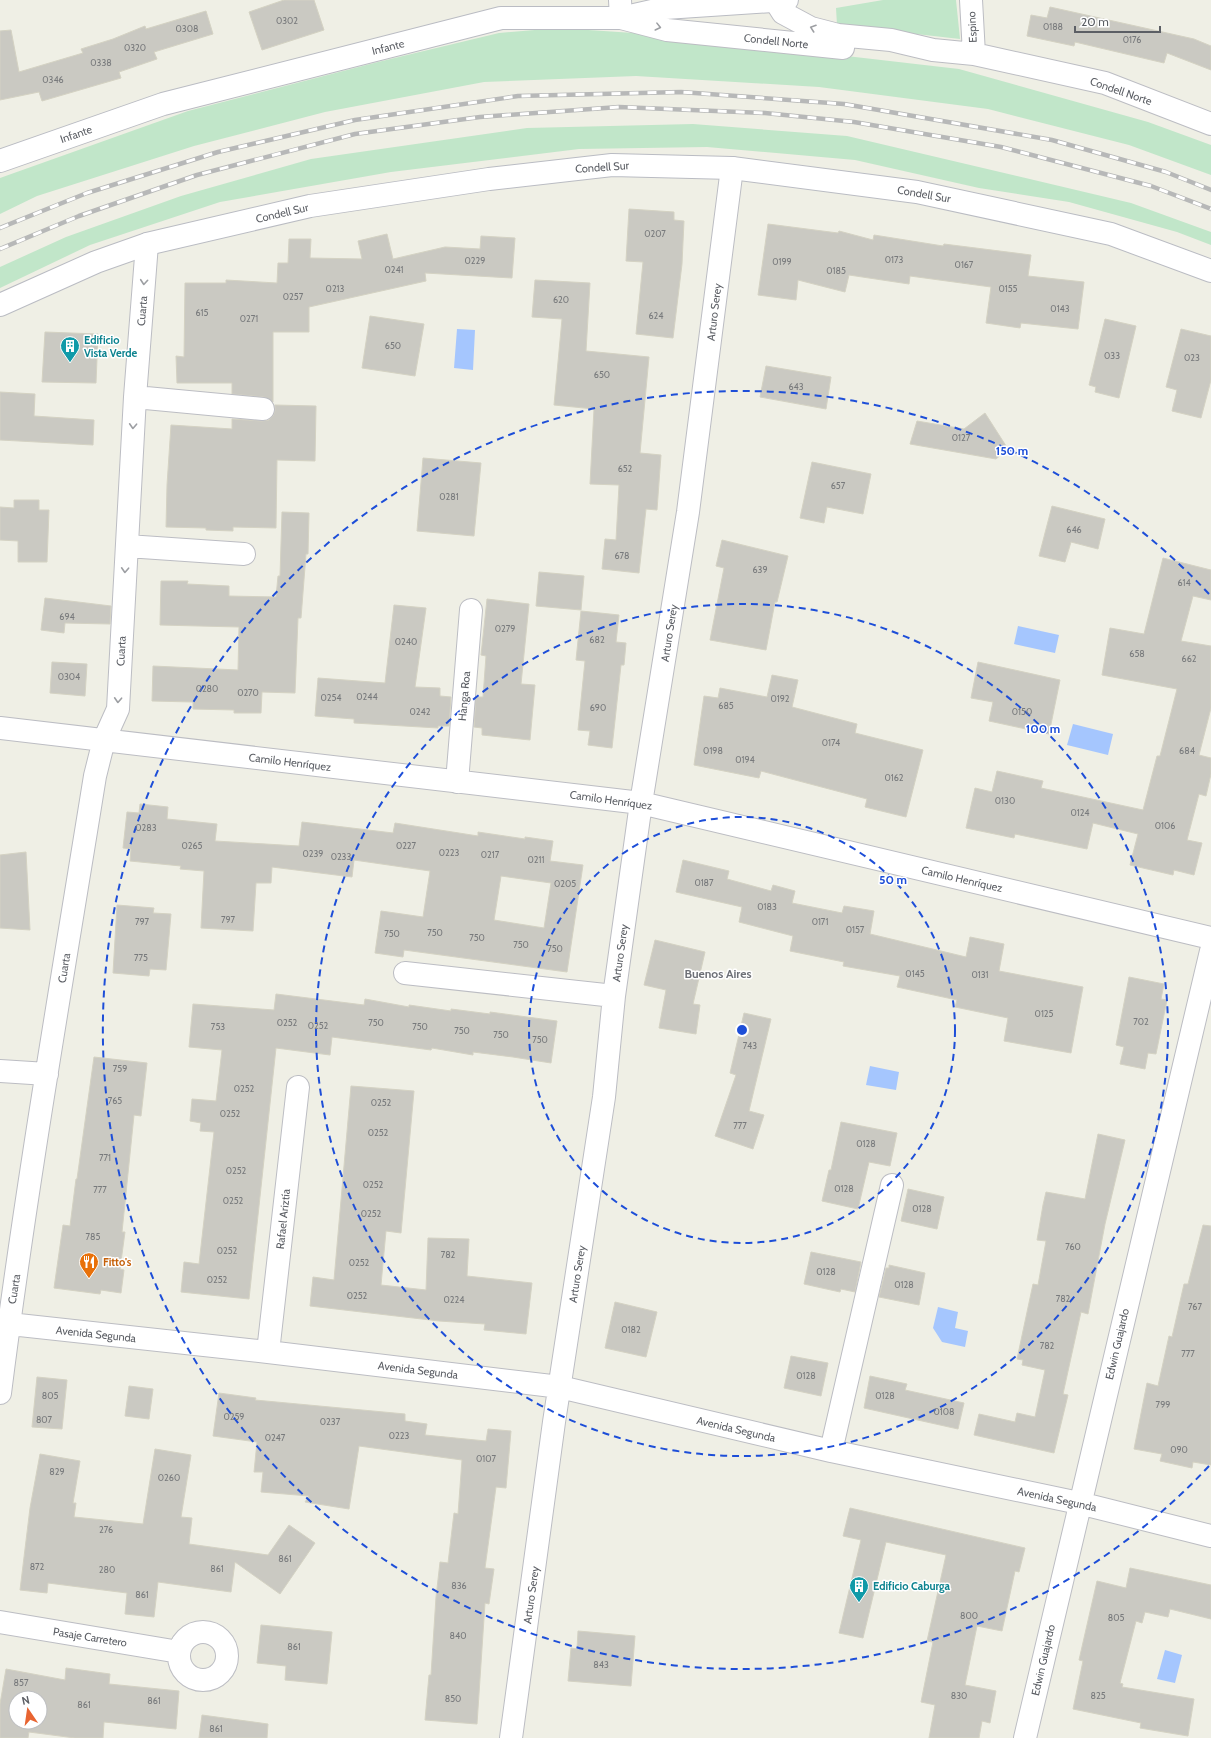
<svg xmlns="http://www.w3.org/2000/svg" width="1211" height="1738" viewBox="0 0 1211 1738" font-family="Cabin,sans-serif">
<rect width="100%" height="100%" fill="#efefe5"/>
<path fill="#c1e6c9" d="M883,0H956L960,39L837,25L836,8Z
M558,28L664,35L959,69L1148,122L1211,145V175L1129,145L988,109L819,87L636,76L484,82L325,112L194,146L37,196L0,214V178L188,111L378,62L499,33Z
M693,124L847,136L1131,203L1211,232V245L1177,232L1069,202L979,188L855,160L707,147L579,149L391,172L220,202L90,245L0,288V267L66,237L181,196L311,159L527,128Z"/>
<path fill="#a5c6fe" d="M457,329L475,330L473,370L454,368Z
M1018,626L1059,635L1055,653L1014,644Z
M1073,724L1113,734L1108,755L1067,745Z
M870,1066L899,1072L896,1090L866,1085Z
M938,1307L958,1312L955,1328L968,1331L965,1347L942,1342L933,1328Z
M1165,1650L1182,1655L1175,1683L1157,1679Z"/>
<path fill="#cac9c2" stroke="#d4d2c3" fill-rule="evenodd" d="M284,0H314L324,30L262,50L249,12Z
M1050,7L1194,39L1211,46V70L1167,53L1164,63L1075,42L1074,46L1027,36L1031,15L1047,18Z
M206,11L213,34L154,52L157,59L119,72L121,78L42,101L39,92L0,100V31L11,30L19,72L83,53L81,49L113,39L145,26L146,29Z
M629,209L674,212V220L684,221L682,264L673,338L636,334L643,262L626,261Z
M768,224L838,233L839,231L873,240L874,235L943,246L944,244L1031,255L1028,276L1084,282L1078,329L1021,323L1020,328L986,323L991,287L910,276L909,284L849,275L845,292L798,280L796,300L758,295Z
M387,234L393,259L445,247L480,249L481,236L515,238L512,278L425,273L426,281L309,307V332H273V402L264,397L232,394V383H177L176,356L184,357L185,283H226V280L277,283L278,263H288L289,239H311L310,258L362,259L358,241Z
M535,280L590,283L586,351L649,357L640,453L661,455L657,510L646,509L639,573L602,569L605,539L616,540L619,485L590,484L594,409L554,405L562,319L532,317Z
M370,316L424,324L415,376L362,368Z
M1105,319L1136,326L1119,398L1095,392L1096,387L1089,385Z
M1181,329L1211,336V380L1201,418L1172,411L1177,390L1166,387Z
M45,332L98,334L96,383L42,382Z
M766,366L831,377L826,409L760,397Z
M0,392L35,394L34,416L94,420L93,445L0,440Z
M275,405L316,406L315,461L277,460L276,528L233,527V531L206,530V528L166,527L167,485L171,425L232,429V419L262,421L269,420L273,416L275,411Z
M985,413L1008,449L996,459L910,444L917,421L964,429Z
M423,458L481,463L474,536L417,531Z
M812,462L871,474L863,514L827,507L824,523L800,518Z
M14,500H39V510H49L47,562H18V541L0,540V507L14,508Z
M1052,506L1105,519L1098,549L1071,542L1065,562L1039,556Z
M282,512L309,513L308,554H306L301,618H298L295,693L262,692L261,713H234V710L193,709V702L152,701L153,666L238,670L239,627L160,625L161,581H188L187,584L229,586V596L276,597L278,576H280Z
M722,540L788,556L777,602H775L766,650L710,640L724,568L716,566Z
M1163,558L1211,570V600L1193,596L1181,641L1211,646V708L1199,755L1211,758V774L1206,796L1199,794L1187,840L1202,843L1194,875L1174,870L1173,875L1130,865L1138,834L1093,823L1087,849L1015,834L1014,838L966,828L975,788L992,792L997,771L1043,781L1041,788L1143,810L1157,756H1160L1177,689L1102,675L1110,628L1144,634Z
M539,572L584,576L581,610L536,606Z
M45,598L111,606L110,624L65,623L64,633L41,630Z
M487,599L529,604L521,684L535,685L530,740L482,735V728L474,727L476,697H483L486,656L481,655Z
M394,605L426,608L415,687L440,688V696L451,697L449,726H438V728L354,723V719L315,716L318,678L385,683Z
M581,611L619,615L616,642L626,643L624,665H621L612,748L588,745L590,731L578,730L585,661L576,660Z
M52,662L87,664L85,696L50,693Z
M978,662L1060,680L1049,734L989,721L993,702L971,698Z
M772,675L798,680L792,707L857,724L855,733L923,750L906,817L865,807L867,799L761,771L759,778L694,765L704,696L718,698L720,688L767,697Z
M140,804L168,807L167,819L217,824L215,841L299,846L302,822L393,833L395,823L478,836V832L525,839V837L553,841L550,861L583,865L567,972L404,950L403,957L375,953L381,911L423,917L430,871L354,860L352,877L272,867L271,883H256L253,931L201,928L204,871L180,869L181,866L130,861L131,849L123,848L127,812L139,813ZM501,876L551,883L544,928L494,920Z
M26,852L30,930L0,928V855Z
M683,860L729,871L727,879L771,891L773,885L795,891L792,903L842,913L844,906L874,911L870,934L966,957L970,937L1004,944L999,971L1083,987L1071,1053L1004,1041L1008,1018L955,1007L957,1000L897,987L900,976L843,966L844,962L790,951L793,936L739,922L742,907L676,892Z
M117,905L154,908L153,913L171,914L166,970L150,969L149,976L113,973Z
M655,940L705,952L693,1004L700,1005L696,1034L659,1028L666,990L644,985Z
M1129,977L1164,984L1161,999L1167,1000L1156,1054L1148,1053L1145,1069L1120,1064L1124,1047L1116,1045Z
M276,994L364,1005L365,999L409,1007V1005L451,1011V1009L490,1014V1012L557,1021L551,1063L513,1057L473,1052V1055L432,1048L431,1050L332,1037L330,1055L276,1048L249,1299L181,1292L184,1262L199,1264L214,1132L200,1131L201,1123L190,1121L192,1099L216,1101L222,1050L189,1047L193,1004L274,1010Z
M744,1013L771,1019L749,1111L764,1115L753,1149L715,1136L736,1075L730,1073Z
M94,1057L147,1063L141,1116L134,1115L122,1232H125L120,1269L124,1270L121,1293L101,1290L100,1294L54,1288L63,1225L70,1226L76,1179H77Z
M351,1086L414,1091L401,1233L386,1231L381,1285L426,1290L428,1238L469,1239L467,1276L532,1283L526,1334L484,1330L485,1324L439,1321L310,1306L313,1277L334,1280Z
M841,1122L897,1133L890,1166L869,1162L858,1209L822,1201L829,1170H831Z
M1098,1134L1125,1140L1105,1224L1088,1314L1081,1312L1063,1394L1068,1395L1054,1453L974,1435L979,1414L1015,1422L1017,1413L1035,1417L1045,1370L1022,1365L1023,1360L1017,1359L1033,1284L1038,1285L1046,1241L1037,1240L1043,1205L1046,1192L1085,1199Z
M908,1189L944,1197L937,1229L901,1221Z
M1203,1225L1211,1226V1465L1193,1462L1192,1468L1160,1461L1162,1454L1134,1449L1147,1383L1158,1386L1169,1336L1172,1337L1184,1284H1188Z
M811,1252L861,1262L855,1292L841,1289L840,1292L804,1284Z
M889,1265L925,1273L919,1305L879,1297L886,1268H889Z
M615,1302L657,1312L646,1357L605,1348Z
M791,1356L828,1363L821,1396L784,1388Z
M870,1376L907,1384L905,1390L964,1403L958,1429L864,1408Z
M37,1377L67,1380L62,1429L32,1427Z
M129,1386L153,1389L149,1419L125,1416Z
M219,1393L256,1398L255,1400L405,1414V1421L427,1424L425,1435L486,1441L488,1429L511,1431L506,1488L496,1487L485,1568L494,1569L489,1604L485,1603L477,1724L425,1720L429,1675H431L436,1597L440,1562L448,1563L454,1513L458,1514L462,1460L359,1446L349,1509L305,1502L309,1496L261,1492L263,1472H254L257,1442L213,1436Z
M155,1449L191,1455L181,1517L192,1518L189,1544L268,1555L289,1525L315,1543L280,1594L235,1562L231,1592L158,1582L154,1617L125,1614L127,1593L48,1583L47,1593L20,1590L30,1508L40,1454L80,1461L73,1503H76L74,1517L143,1524Z
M850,1508L1025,1548L1019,1572L1015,1571L1002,1631L977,1626L965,1685L996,1691L990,1723L982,1721L979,1738H929L935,1705L921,1702L933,1642L927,1641L946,1555L886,1542L863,1638L839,1633L861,1540L843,1536Z
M1130,1568L1211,1585V1619L1170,1609L1168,1617L1145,1612L1142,1623L1136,1621L1120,1683L1123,1684L1122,1687L1194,1699L1188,1736L1140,1728L1141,1723L1073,1709L1083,1661L1079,1660L1097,1581L1126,1588Z
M261,1625L332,1632L327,1684L285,1680L286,1666L257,1663Z
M578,1631L635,1636L631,1686L568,1681L571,1648L577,1649Z
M66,1668L110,1674L109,1684L179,1691L176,1729L104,1722L103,1738H75L29,1732L28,1738H0V1704L6,1669L65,1680ZM16,1698H40V1722H16Z
M202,1715L268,1724L267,1738H199Z"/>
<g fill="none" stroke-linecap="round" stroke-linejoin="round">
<g stroke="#bcbdc3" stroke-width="24">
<path id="street" d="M620,0L621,18L667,30L843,48
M971,0L974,54
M776,2L783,13L811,28L838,35L891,40L933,50L974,54L1105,83L1211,124
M135,397L263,409
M127,546L244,554
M0,728L641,803L1211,938
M457,782L471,610
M405,973L614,996
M0,1071L47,1074
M0,1323L268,1352L560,1387L831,1451L1079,1503L1211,1536
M268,1352L298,1087
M0,1393C26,1187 62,981 95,776L104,740L118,709L135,397L147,244
M831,1451L892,1185
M0,1622L179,1652
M179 1656a24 24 0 1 1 48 0a24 24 0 1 1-48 0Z
M511,1738L554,1422L604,1097L614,996L641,803L688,512L732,168
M1025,1738L1211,951"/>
</g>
<g stroke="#babcc3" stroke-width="24">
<path id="secondary" d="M0,161L163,104L501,18H621L665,8L787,0
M0,305L96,262L147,244L310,206L489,179L612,165L732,168L917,192L1111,234L1211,271"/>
</g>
<use href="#street" stroke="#fff" stroke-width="22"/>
<use href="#secondary" stroke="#fff" stroke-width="22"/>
<g stroke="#b7b8b8" stroke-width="4.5">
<path id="rail" d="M0,228L87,193L218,152L355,120L518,96L681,92L844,104L1052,140L1166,172L1211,190
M0,249L79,216L197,175L355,134L480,117L619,107L765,113L854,122L1001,147L1151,186L1211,209"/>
</g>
<use href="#rail" stroke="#fff" stroke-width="3" stroke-dasharray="9" stroke-linecap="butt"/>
</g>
<defs><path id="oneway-chevron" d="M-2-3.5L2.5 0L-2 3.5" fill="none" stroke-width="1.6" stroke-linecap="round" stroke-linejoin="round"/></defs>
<g stroke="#9d9fa3">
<use href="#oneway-chevron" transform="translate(658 27) rotate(14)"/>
<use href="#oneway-chevron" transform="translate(813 28) rotate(-161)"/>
<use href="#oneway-chevron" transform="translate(144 282) rotate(95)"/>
<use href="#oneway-chevron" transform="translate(133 426) rotate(93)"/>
<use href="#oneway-chevron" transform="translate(125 570) rotate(93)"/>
<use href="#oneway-chevron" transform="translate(118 700) rotate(93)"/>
</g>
<g fill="none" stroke="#1d4ed8" stroke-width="2" stroke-dasharray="7 5">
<circle cx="742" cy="1030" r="213"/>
<circle cx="742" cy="1030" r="426"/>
<path d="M1209 1466A639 639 0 1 1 1209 594"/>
</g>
<defs>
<g id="building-pin" transform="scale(1)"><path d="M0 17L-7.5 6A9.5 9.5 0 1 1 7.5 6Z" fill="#0f9aa8" stroke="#fff"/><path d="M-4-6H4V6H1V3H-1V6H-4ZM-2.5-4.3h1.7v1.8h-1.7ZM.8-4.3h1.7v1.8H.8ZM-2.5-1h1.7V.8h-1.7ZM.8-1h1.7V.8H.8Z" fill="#fff"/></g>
<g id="restaurant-pin" transform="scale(1)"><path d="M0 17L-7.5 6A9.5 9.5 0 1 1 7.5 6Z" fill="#e8710a" stroke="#fff"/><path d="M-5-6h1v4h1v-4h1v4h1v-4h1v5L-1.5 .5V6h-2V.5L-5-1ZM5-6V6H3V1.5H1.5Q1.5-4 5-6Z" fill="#fff"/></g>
</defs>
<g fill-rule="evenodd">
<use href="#building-pin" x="70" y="346"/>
<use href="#restaurant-pin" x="89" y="1262"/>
<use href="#building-pin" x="859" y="1586"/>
</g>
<g text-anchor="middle" stroke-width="3" stroke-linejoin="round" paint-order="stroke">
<g font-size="9" fill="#787a7c">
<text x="287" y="24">0302</text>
<text x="1053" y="30">0188</text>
<text x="187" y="32">0308</text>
<text x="1132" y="43">0176</text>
<text x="135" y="51">0320</text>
<text x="101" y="66">0338</text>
<text x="53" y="83">0346</text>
<text x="655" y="237">0207</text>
<text x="894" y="263">0173</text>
<text x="475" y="264">0229</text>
<text x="782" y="265">0199</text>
<text x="964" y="268">0167</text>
<text x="394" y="273">0241</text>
<text x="836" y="274">0185</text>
<text x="335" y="292">0213</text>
<text x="1008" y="292">0155</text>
<text x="293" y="300">0257</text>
<text x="561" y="303">620</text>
<text x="1060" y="312">0143</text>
<text x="202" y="316">615</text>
<text x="656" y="319">624</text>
<text x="249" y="322">0271</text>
<text x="393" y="349">650</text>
<text x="1112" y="359">033</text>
<text x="1192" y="361">023</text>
<text x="602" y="378">650</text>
<text x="796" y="390">643</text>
<text x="961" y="441">0127</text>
<text x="625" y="472">652</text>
<text x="838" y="489">657</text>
<text x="449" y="500">0281</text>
<text x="1074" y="533">646</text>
<text x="622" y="559">678</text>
<text x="760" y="573">639</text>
<text x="1184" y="586">614</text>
<text x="67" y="620">694</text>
<text x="505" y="632">0279</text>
<text x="597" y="643">682</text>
<text x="406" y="645">0240</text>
<text x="1137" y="657">658</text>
<text x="1189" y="662">662</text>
<text x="69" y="680">0304</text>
<text x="207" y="692">0280</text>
<text x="248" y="696">0270</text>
<text x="367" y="700">0244</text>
<text x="331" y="701">0254</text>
<text x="780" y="702">0192</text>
<text x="726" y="709">685</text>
<text x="598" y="711">690</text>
<text x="420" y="715">0242</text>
<text x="1022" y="715">0150</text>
<text x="831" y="746">0174</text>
<text x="713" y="754">0198</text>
<text x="1187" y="754">684</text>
<text x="745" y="763">0194</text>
<text x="894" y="781">0162</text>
<text x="1005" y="804">0130</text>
<text x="1080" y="816">0124</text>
<text x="1165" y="829">0106</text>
<text x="146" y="831">0283</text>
<text x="192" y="849">0265</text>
<text x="406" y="849">0227</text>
<text x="449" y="856">0223</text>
<text x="313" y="857">0239</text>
<text x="490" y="858">0217</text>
<text x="341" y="860">0233</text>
<text x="536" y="863">0211</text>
<text x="704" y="886">0187</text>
<text x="565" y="887">0205</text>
<text x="767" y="910">0183</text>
<text x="228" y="923">797</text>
<text x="142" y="925">797</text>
<text x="820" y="925">0171</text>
<text x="855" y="933">0157</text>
<text x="435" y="936">750</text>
<text x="392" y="937">750</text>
<text x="477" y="941">750</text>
<text x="521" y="948">750</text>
<text x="555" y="952">750</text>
<text x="141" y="961">775</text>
<text x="915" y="977">0145</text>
<text x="980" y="978">0131</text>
<text x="1044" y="1017">0125</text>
<text x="1141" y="1025">702</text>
<text x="287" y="1026">0252</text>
<text x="376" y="1026">750</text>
<text x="318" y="1029">0252</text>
<text x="218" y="1030">753</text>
<text x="420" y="1030">750</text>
<text x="462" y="1034">750</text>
<text x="501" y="1038">750</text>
<text x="540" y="1043">750</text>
<text x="750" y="1049">743</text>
<text x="120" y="1072">759</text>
<text x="244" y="1092">0252</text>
<text x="115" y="1104">765</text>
<text x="381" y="1106">0252</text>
<text x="230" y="1117">0252</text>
<text x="740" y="1129">777</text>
<text x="378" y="1136">0252</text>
<text x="866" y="1147">0128</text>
<text x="105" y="1161">771</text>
<text x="236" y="1174">0252</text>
<text x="373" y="1188">0252</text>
<text x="844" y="1192">0128</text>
<text x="100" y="1193">777</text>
<text x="233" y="1204">0252</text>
<text x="922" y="1212">0128</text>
<text x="371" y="1217">0252</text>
<text x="93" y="1240">785</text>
<text x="1073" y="1250">760</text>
<text x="227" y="1254">0252</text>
<text x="448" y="1258">782</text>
<text x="359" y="1266">0252</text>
<text x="826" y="1275">0128</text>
<text x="217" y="1283">0252</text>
<text x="904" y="1288">0128</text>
<text x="357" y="1299">0252</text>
<text x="1063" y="1302">782</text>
<text x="454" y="1303">0224</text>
<text x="1195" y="1310">767</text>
<text x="631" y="1333">0182</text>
<text x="1047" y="1349">782</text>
<text x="1188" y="1357">777</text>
<text x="806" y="1379">0128</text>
<text x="50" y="1399">805</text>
<text x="885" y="1399">0128</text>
<text x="1163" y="1408">799</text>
<text x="944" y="1415">0108</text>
<text x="234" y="1420">0259</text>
<text x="44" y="1423">807</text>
<text x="330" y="1425">0237</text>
<text x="399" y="1439">0223</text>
<text x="275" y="1441">0247</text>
<text x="1179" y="1453">090</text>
<text x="486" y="1462">0107</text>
<text x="57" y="1475">829</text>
<text x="169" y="1481">0260</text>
<text x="106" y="1533">276</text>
<text x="285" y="1562">861</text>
<text x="37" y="1570">872</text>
<text x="217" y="1572">861</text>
<text x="107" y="1573">280</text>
<text x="459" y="1589">836</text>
<text x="142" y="1598">861</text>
<text x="969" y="1619">800</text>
<text x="1116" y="1621">805</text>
<text x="458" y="1639">840</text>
<text x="294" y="1650">861</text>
<text x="601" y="1668">843</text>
<text x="21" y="1686">857</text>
<text x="959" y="1699">830</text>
<text x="1098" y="1699">825</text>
<text x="453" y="1702">850</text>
<text x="154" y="1704">861</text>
<text x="84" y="1708">861</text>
<text x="216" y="1732">861</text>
</g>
<g font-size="11" fill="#5c5f65" stroke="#fff">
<text transform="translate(972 27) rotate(-93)" y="4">Espino</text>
<text transform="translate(776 41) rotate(6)" y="4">Condell Norte</text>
<text transform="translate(388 47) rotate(-14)" y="4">Infante</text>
<text transform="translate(1121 91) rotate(19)" y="4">Condell Norte</text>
<text transform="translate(76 134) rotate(-19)" y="4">Infante</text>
<text transform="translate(602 167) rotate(-4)" y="4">Condell Sur</text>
<text transform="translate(924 194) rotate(10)" y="4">Condell Sur</text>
<text transform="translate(282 213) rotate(-13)" y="4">Condell Sur</text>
<text transform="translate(142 311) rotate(-85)" y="4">Cuarta</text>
<text transform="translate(714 312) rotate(-83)" y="4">Arturo Serey</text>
<text transform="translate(669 633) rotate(-81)" y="4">Arturo Serey</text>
<text transform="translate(121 651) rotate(-87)" y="4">Cuarta</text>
<text transform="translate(464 696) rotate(-85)" y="4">Hanga Roa</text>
<text transform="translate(290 762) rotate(7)" y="4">Camilo Henríquez</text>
<text transform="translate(611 800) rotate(8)" y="4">Camilo Henríquez</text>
<text transform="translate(962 879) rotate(13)" y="4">Camilo Henríquez</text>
<text transform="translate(620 953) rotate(-82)" y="4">Arturo Serey</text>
<text transform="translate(64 968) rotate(-81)" y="4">Cuarta</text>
<text transform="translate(283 1219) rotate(-84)" y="4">Rafael Ariztía</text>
<text transform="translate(577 1274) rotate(-81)" y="4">Arturo Serey</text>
<text transform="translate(14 1289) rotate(-81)" y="4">Cuarta</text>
<text transform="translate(96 1334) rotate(6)" y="4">Avenida Segunda</text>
<text transform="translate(1117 1344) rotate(-77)" y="4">Edwin Guajardo</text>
<text transform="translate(418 1370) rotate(7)" y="4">Avenida Segunda</text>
<text transform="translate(736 1429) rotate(13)" y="4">Avenida Segunda</text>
<text transform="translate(1057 1499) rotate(12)" y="4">Avenida Segunda</text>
<text transform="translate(531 1595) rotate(-82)" y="4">Arturo Serey</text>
<text transform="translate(90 1637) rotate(9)" y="4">Pasaje Carretero</text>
<text transform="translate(1043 1660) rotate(-77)" y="4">Edwin Guajardo</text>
</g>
<g font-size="11" font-weight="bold" fill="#0d838f" stroke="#fff" text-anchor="start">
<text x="84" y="344">Edificio<tspan x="84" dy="13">Vista Verde</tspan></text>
<text x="873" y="1590">Edificio Caburga</text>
</g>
<g font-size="11" font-weight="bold" fill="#c56008" stroke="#fff" text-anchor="start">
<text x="103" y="1266">Fitto's</text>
</g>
<g font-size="12" font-weight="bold" fill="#6d7077" stroke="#fff">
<text x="718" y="978">Buenos Aires</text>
</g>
</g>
<circle cx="742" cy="1030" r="6" fill="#1d4ed8" stroke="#fff" stroke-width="2"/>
<g font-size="12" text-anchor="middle" font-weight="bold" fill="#1d4ed8" stroke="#fff" stroke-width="3" stroke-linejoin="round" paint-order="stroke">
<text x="1012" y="455">150 m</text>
<text x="1043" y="733">100 m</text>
<text x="893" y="884">50 m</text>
</g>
<g transform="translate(28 1710) rotate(347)"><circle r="19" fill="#ffffff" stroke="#bebfc1"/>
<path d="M0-3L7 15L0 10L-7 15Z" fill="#e86431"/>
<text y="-6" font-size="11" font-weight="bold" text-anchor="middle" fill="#5c5f65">N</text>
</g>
<path d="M1075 26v6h85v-6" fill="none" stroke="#5c5f65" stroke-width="2"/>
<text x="1081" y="26" font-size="12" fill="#5c5f65" stroke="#ffffff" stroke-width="3" paint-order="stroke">20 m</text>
</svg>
